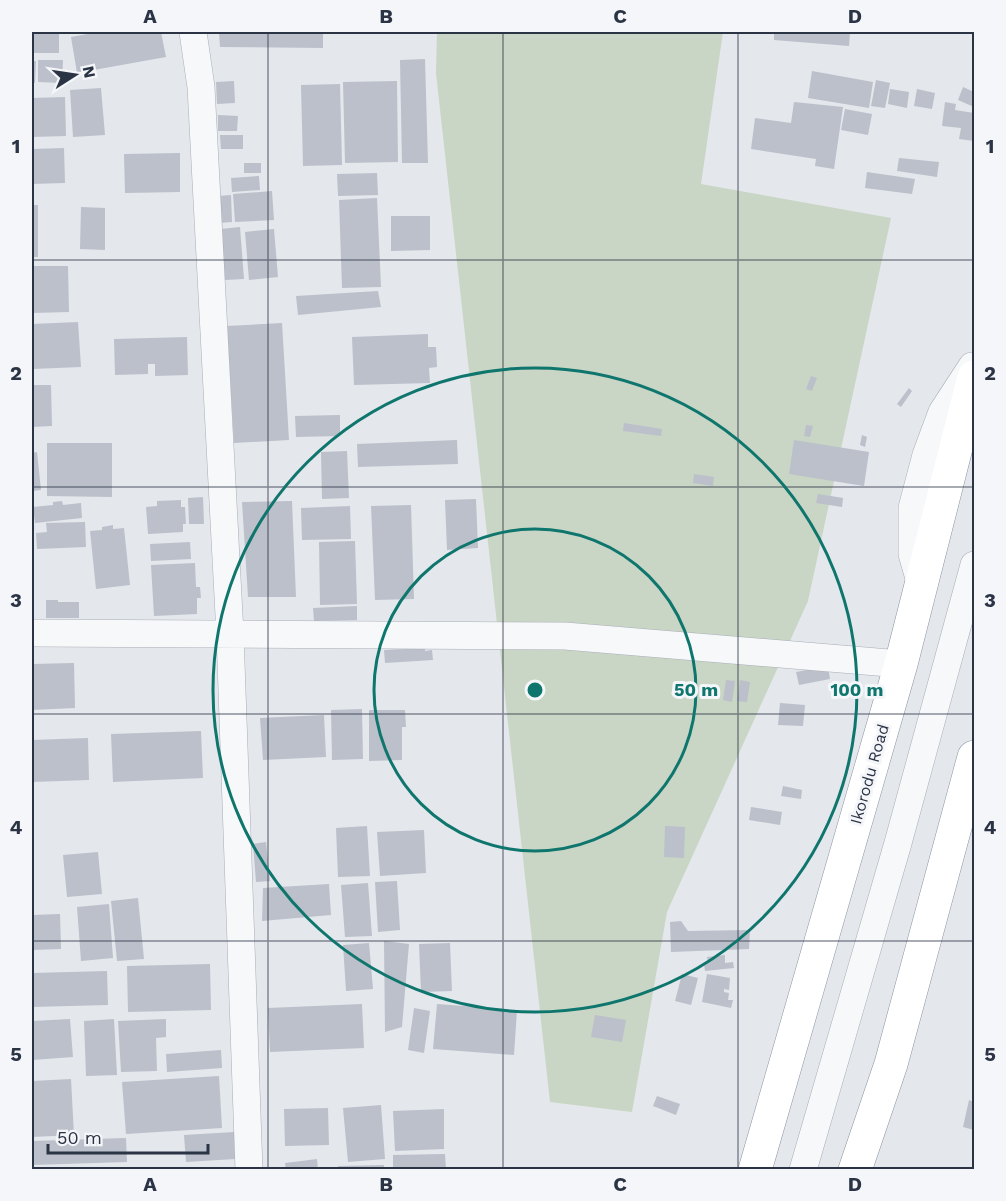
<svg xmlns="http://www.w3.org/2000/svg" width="1006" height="1201" viewBox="0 0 1006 1201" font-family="'Work Sans',sans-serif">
<rect width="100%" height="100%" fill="#e4e7ec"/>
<path fill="#c9d6c5" d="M437,32H723L701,184L891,218L808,601L667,912L632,1112L550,1102L436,73Z"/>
<path fill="#bbc0ca" d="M32,32H59V53H32Z
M99,32H161L166,57L77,73L71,37Z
M219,32H323V48L220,47Z
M774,32H850L849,46L774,40Z
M425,59L428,163H402L400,60Z
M38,60H63L62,83L38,82Z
M32,61H36L35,83H32Z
M812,71L873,82L869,108L808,98Z
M876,80L890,83L885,108L871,106Z
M234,81L235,103L217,104L216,82Z
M397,81L398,162L345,163L343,82Z
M340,84L342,165L303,166L301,85Z
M963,87L974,92V107L958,100Z
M101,88L105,135L73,137L70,90Z
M890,89L909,92L907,108L888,104Z
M917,89L935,93L932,109L914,106Z
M65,97L66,136L32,137V98Z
M794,102L843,107L834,169L815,166L816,159L751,149L755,118L791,123Z
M945,102L956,104L955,110L974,113V141L959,139L961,128L942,126Z
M845,109L872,114L868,135L841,130Z
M218,115L238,116L237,131H218Z
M220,135H243V149H221Z
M64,148L65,183L32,184V149Z
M180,153V192L125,193L124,154Z
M899,158L939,162L937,177L897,171Z
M244,163H261V173H244Z
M867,172L915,179L912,194L865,188Z
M377,173L378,195L338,196L337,174Z
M259,176L260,190L232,192L231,178Z
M272,191L274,220L235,222L233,194Z
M231,195L232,222L219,223L217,196Z
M377,198L381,287L342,288L339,200Z
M32,205H38V257H32Z
M81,207L105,208V250L80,249Z
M391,216H430V250L391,251Z
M240,227L244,279L225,280L221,229Z
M274,229L278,277L249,280L245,232Z
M32,266H68L69,312L32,313Z
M378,291L381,307L298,315L296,296Z
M78,322L81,367L32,369V324Z
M282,323L289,440L234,443L227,326Z
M428,334V347H436L437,367L429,368L430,383L354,385L352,337Z
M187,337L188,375L155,376V364H148V374L115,375L114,339Z
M811,376L817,378L812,391L806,389Z
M32,385H51L52,426L32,427Z
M909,388L912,391L901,407L897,404Z
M340,415V436L296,437L295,416Z
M624,423L662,429L661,436L623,431Z
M806,425L813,426L810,437L804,436Z
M862,435L867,437L865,447L860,445Z
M457,440L458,464L358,467L357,444Z
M794,440L869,452L864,486L789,474Z
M47,443H112V497L47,496Z
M347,451L349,498L322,499L321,452Z
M37,452L41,490L32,491V453Z
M694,474L714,477L713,486L693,483Z
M818,494L843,498L842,507L816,503Z
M203,497L204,524H189L188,498Z
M476,499L478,548L447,550L445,500Z
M181,500V507H185L186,524H183V532L148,534L146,507L157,506V501Z
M62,501L63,505L81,503L82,518L35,523L33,507L53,505V502Z
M292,501L296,597H248L242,502Z
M411,505L414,599L375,600L371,506Z
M350,506L351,539L302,540L301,508Z
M85,522L86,547L37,549L36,533L47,532L46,523Z
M113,525V529L124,528L130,585L96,589L90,531L102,530V527Z
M355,541L357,604L320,605L319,542Z
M190,542L191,559L151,561L150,544Z
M195,563L196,587H200L201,598H197V614L154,616L151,565Z
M46,600H58V602H79V618H46Z
M357,606V620L314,621L313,608Z
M425,644V651L432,650L433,660L385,663L384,650L404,649V646Z
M74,663L75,708L32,710V664Z
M828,666L830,679L799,685L796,672Z
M726,680L735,681L732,702L723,700Z
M740,680L750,682L747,702L737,701Z
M780,703L805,705L803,726L778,725Z
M362,709L363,759L332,760L331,710Z
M369,710H405L406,727H402V760L369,761Z
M324,715L326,757L263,760L260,718Z
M201,731L203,778L113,782L111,734Z
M88,738L89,780L32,782V740Z
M783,786L802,790L801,799L781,796Z
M751,807L782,812L780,825L749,820Z
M367,826L370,876L338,877L336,828Z
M665,826L685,827L684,858L664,857Z
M424,830L426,873L380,876L377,832Z
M266,842L270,881L256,882L253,844Z
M98,852L102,894L67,897L63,855Z
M397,881L400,930L378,932L375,882Z
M368,883L372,936L345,937L341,885Z
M329,884L331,915L262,921L263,888Z
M138,898L144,959L117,961L111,901Z
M109,904L113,958L81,961L77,907Z
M60,914L61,949L32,950V915Z
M681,921L688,931L750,930L749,949L671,952L670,922Z
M384,941L409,944L402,1027L385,1032Z
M369,943L373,989L346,991L343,945Z
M450,943L452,991L421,992L419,944Z
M725,955V963L733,962L734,968L705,971L704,964L708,963L707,957Z
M210,964L211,1010L128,1012L127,966Z
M107,971L108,1005L32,1007V973Z
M682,974L698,978L691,1005L675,1001Z
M707,974L730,978L729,990L724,989V992L729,993L728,1000H733L731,1008L702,1002Z
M362,1004L364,1048L270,1052L268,1008Z
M437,1004L517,1010L514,1055L433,1049Z
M414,1008L430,1011L424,1053L408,1050Z
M595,1015L626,1020L622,1042L591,1037Z
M70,1019L73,1057L32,1060V1021Z
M114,1019L117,1075L86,1076L84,1021Z
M166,1019V1037L156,1038L157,1071L121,1072L118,1021Z
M221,1050L222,1068L167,1072L166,1054Z
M219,1076L222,1128L126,1134L122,1082Z
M71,1079L74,1135L32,1137V1081Z
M657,1096L680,1104L676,1115L653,1106Z
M969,1100L974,1102V1130L963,1127Z
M381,1105L385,1159L348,1162L343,1108Z
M328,1108L329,1145L285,1146L284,1109Z
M444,1109V1149L395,1151L393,1111Z
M234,1132L235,1159L186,1162L184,1135Z
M126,1138L127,1162L32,1165V1141Z
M445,1154L446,1170H393V1155Z
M317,1159L318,1170H286L285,1163Z
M384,1165V1170H338V1166Z"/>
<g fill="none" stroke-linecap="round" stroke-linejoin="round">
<g stroke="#a9aeb7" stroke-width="28">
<path id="minor" d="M193,32L201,87L230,634L249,1170
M921,585L912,554V508L926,455L942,412L972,366
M32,633L565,636L901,664
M803,1170L898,843L974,565"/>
</g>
<g stroke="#8b94a3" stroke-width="34">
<path id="highway" d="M755,1170L901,664L974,377
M855,1170L891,1064L974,757"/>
</g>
<use href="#minor" stroke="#f7f8fa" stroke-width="27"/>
<use href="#highway" stroke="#fff" stroke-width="33"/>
</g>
<path fill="none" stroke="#2b3445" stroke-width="1.5" stroke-opacity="0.55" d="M268,32V1170M503,32V1170M738,32V1170M32,260H974M32,487H974M32,714H974M32,941H974"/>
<g fill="none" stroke="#0f766e" stroke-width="3">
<circle cx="535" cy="690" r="161"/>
<circle cx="535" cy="690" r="322"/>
</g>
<g text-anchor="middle" stroke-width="6" stroke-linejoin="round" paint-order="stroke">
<g font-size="16" fill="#2b3445" stroke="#f4f6f9">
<text transform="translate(869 774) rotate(-74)" y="6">Ikorodu Road</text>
</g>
</g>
<circle cx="535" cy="690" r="9" fill="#0f766e" stroke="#f4f6f9" stroke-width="3"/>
<g font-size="18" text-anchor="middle" font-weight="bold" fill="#0f766e" stroke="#f4f6f9" stroke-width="6" stroke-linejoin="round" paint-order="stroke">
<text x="696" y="696">50 m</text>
<text x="857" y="696">100 m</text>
</g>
<rect width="1006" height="1201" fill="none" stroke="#f4f6f9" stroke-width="66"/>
<g transform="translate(75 75) rotate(78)" stroke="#f4f6f9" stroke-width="4.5" paint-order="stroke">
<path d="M0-4.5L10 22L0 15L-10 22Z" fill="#2b3445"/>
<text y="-9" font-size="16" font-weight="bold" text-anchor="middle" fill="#2b3445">N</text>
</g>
<path d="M48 1144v9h160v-9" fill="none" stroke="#2b3445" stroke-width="3"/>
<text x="57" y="1144" font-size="18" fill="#2b3445" stroke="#f4f6f9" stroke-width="4.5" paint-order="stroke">50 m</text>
<rect x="33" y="33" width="940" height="1135" fill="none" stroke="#2b3445" stroke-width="2"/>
<g font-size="20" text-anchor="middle" font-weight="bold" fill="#2b3445">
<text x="150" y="23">A</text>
<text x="386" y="23">B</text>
<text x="620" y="23">C</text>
<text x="855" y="23">D</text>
<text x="16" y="153">1</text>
<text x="990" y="153">1</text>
<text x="16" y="380">2</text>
<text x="990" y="380">2</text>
<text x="16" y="607">3</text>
<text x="990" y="607">3</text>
<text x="16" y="834">4</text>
<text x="990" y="834">4</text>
<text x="16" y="1061">5</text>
<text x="990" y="1061">5</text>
<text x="150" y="1191">A</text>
<text x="386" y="1191">B</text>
<text x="620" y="1191">C</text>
<text x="855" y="1191">D</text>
</g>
</svg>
